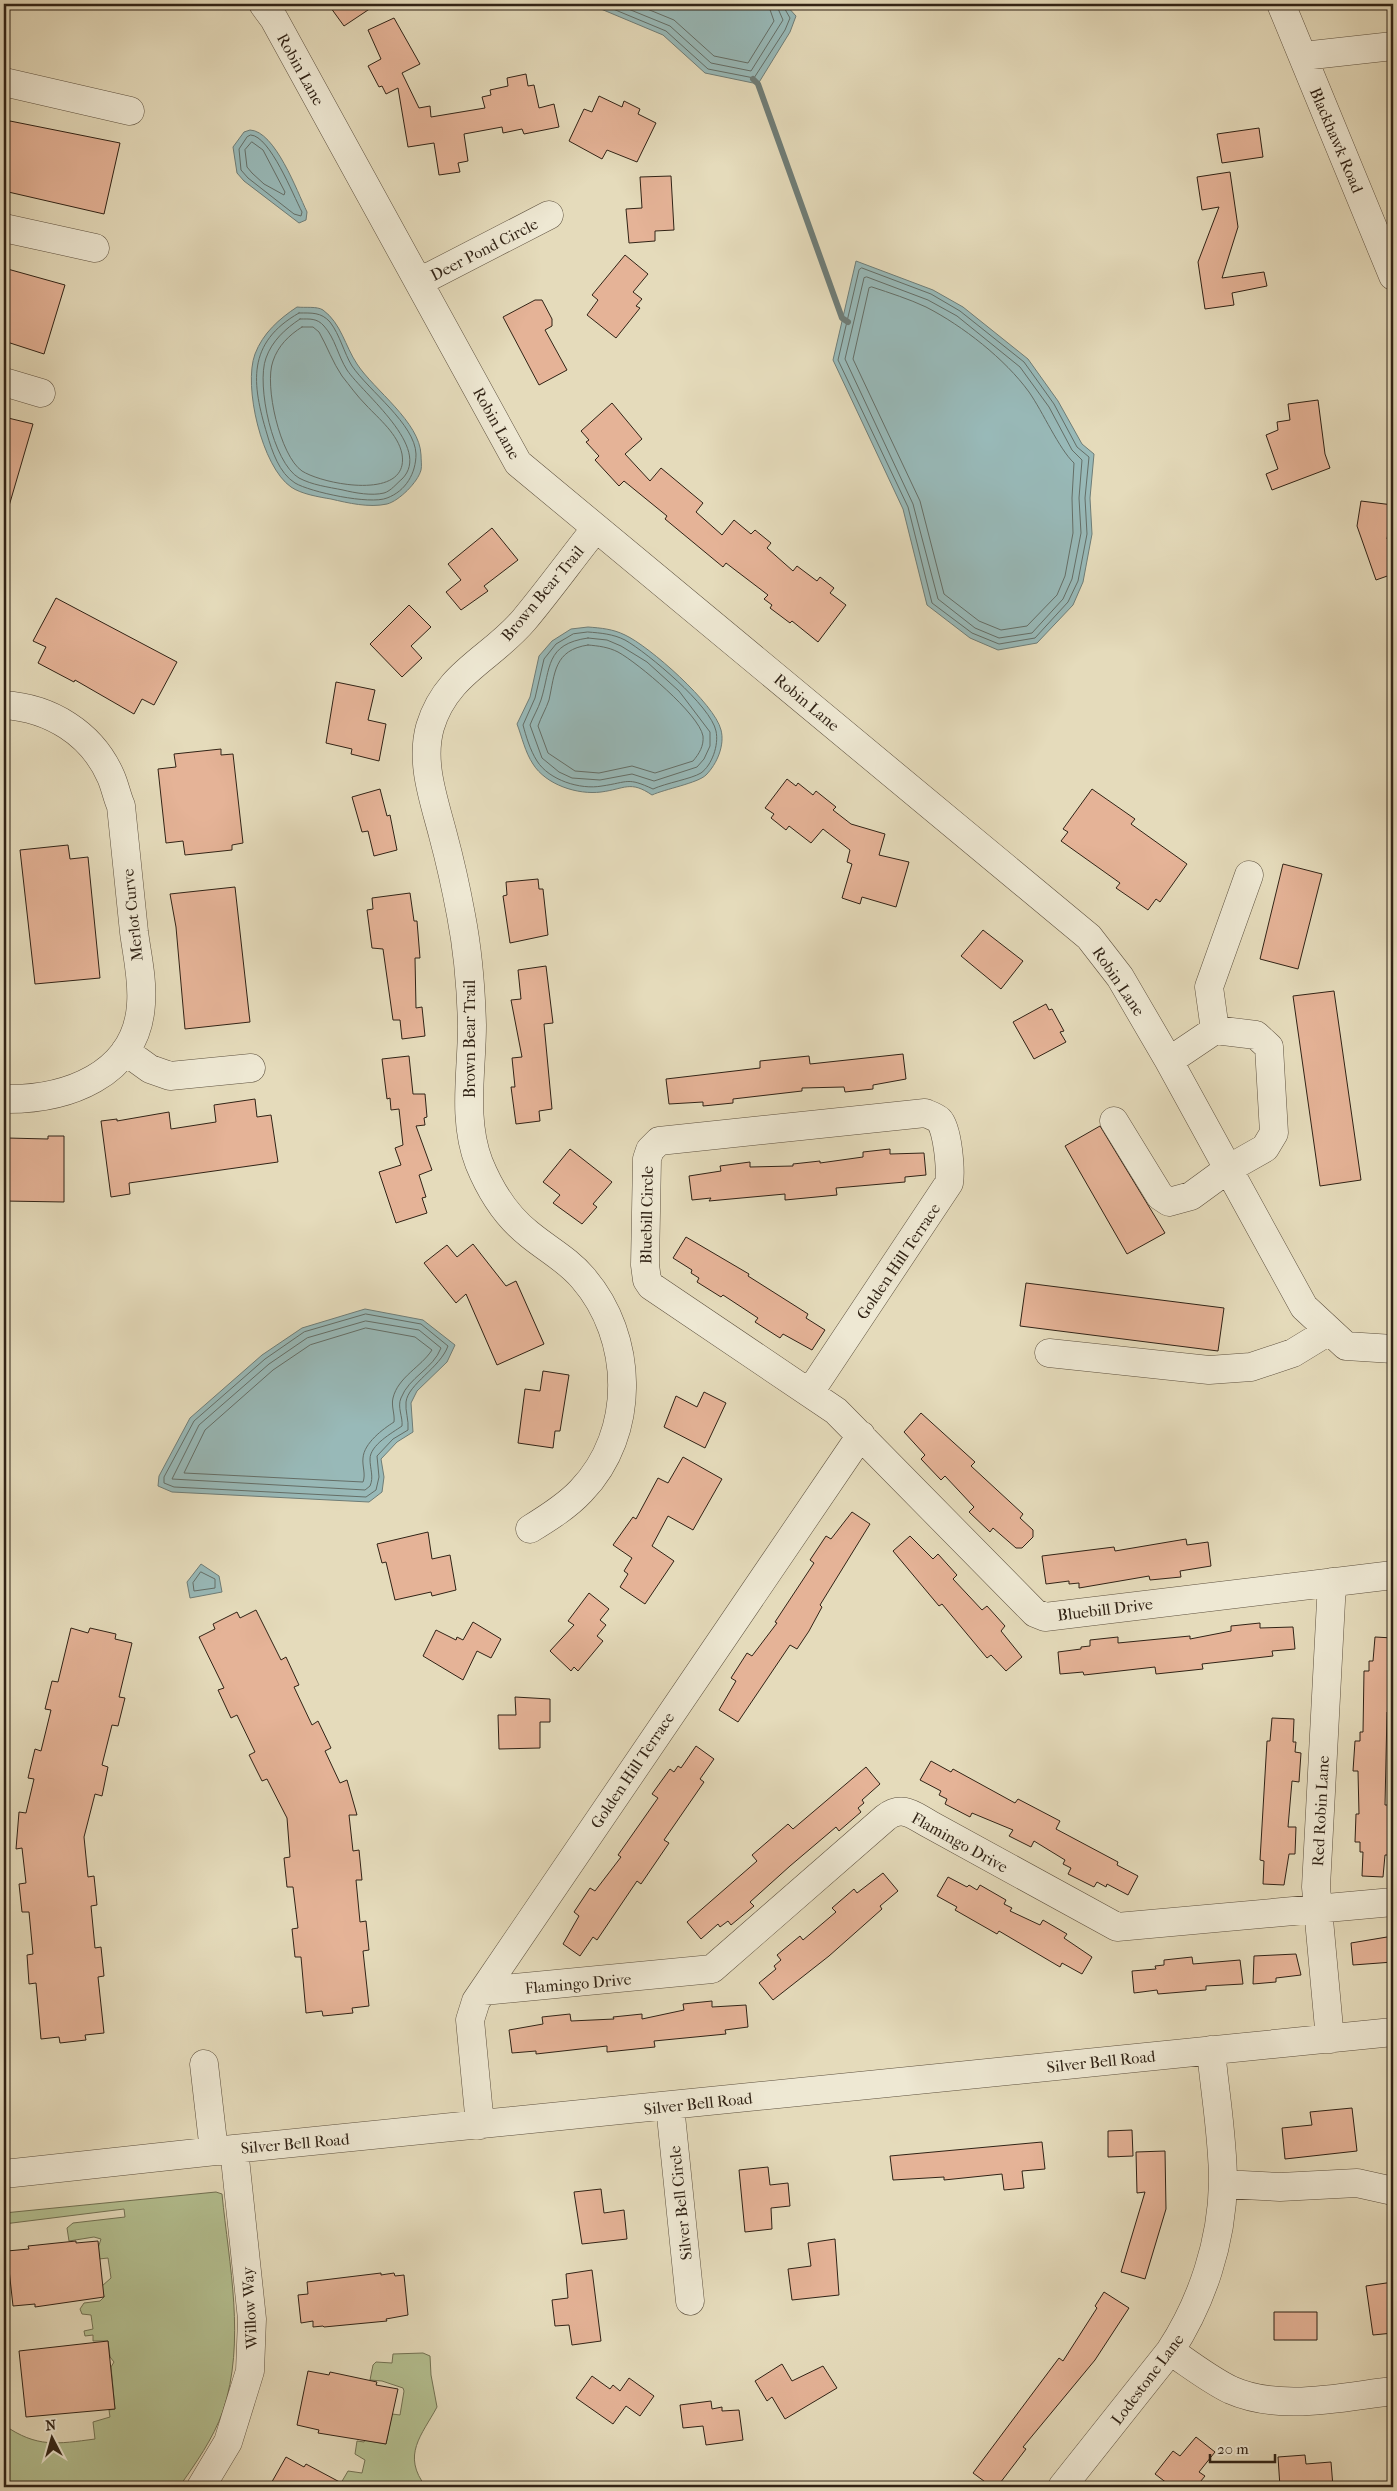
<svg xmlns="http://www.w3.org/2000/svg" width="1397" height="2491" viewBox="0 0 1397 2491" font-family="'IM FELL French Canon',serif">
<rect width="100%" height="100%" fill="#e5dbbb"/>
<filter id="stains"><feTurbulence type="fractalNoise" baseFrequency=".004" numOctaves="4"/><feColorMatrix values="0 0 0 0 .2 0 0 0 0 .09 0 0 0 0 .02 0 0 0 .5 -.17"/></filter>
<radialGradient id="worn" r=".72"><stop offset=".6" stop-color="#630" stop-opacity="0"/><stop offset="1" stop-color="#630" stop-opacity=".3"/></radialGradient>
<path fill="#b4c091" stroke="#727254" d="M216,2192L222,2194C229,2265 246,2341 223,2411C213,2439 196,2463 179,2487H10L4,2475V2425C37,2448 57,2444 95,2439L93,2422L110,2417L109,2410L115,2409L111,2367L114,2362L110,2357L108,2341H93V2335L85,2336L84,2331L93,2329L91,2315L82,2314L80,2309L84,2303L100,2301L104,2297L102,2286L111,2278L108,2258L99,2259L98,2248L101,2239L94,2237L69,2241L67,2228L73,2223L125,2217L124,2209L4,2224V2213Z
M423,2353L430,2356L431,2375L437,2407C422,2435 401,2455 426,2487H348L341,2483L348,2471L362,2473L365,2460L355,2454L357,2441L364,2442L365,2440L386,2444L392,2414L400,2415L404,2391L403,2388L382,2381L370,2380L373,2365L376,2362L392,2363L393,2354Z"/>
<path fill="#98b9b8" stroke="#6f7d77" d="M589,4H785L796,16L790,32L758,84L705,73L663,35Z
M250,130C275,131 297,191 307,212L306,220L299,223L244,181L237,173L233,147L244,132Z
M856,261L933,290L963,307L1028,359L1058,401L1082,444L1094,454L1090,498L1092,534L1083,582L1073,605L1037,643L998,650L970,638L927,605L903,509L833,360Z
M297,307C305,308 317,306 323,310C341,323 345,346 357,364C374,390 420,422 421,455C421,460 422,466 421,470C418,482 399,501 387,504C369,508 348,503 331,499C319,497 301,494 291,487C262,467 243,386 255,354C263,333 279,319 297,307Z
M588,627C601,628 613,629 625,635C649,646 715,704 721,730C725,745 717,764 706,775C698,783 665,789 652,795C630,780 625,789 601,792C578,795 546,785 533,764C525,752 522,737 517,724L530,697L539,656L552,641L571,629Z
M365,1309L423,1320L455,1345L447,1362L417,1391L411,1403L413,1432L397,1442L381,1459L384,1477L382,1492L369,1502L172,1492L158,1486L159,1476L190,1418L262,1355L302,1328Z
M201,1564L219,1576L222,1592L190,1598L187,1582Z"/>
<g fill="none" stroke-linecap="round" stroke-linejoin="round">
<path stroke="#646e67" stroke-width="1" d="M601,4L666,31L708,69L754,78L785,30L790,18L782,4
M616,4L670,26L711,63L751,71L783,20L776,4
M635,4L674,20L714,56L748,63L774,21L768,4
M251,135C270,136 293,195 302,212L301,216L294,214L248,178L241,170L239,149L247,137Z
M252,142L263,150L285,192L284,195L264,184L252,173L247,167L245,150Z
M862,268L931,294L960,311L1024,362L1054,404L1077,447L1089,457L1085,498L1087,534L1078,581L1068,602L1035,638L999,644L972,633L932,603L908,507L838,360L859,270Z
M867,277L928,300L957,316L1020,367L1049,407L1072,450L1082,460L1079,498L1081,533L1072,579L1063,599L1032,633L999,638L975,628L938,599L913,504L845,359L864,278Z
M872,287C890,293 909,299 926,307C963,326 1005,359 1029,392C1043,412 1059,449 1074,463L1072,498L1073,533L1065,576L1057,595L1027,626L1001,630L979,621L944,594L920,501L853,359L869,288Z
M299,313C312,313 321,312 330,322C340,335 344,353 352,366C369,391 415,424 416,454C416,473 406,491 387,498C370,505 310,492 295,483C279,473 272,451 267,434C252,384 246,343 299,313Z
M300,319C310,319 317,318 324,326C335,338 338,356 347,370C363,394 433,448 402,479C397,483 391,491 384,493C372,496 355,493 343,490C328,487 312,485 299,478C273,463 256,385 266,358C272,341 285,329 300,319Z
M302,327H313L319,332C327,346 333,363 342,376C350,386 357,396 366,405C379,419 398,434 402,454C410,501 324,485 302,471C280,456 264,385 273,361C278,346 289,335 302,327Z
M588,632C601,633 613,634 625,640C648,653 711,706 716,731C719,745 712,765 701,773C691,779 666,783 653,789C627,777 629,782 602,786C580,790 549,780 537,761C530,750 526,736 523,725L535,698L544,659L556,644L573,634Z
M588,638L607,640L621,646L647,662L679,691L710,732V746L704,759L697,767L654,781L632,774L600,780L572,778L559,772L542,758L530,725C533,717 538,709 541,700C551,668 545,644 588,638Z
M588,645C599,646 608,647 618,652C638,663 699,714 703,736C704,746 699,754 693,761L655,773L632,766L599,773L575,771L548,753L538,726C541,717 546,709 549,700C555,673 554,650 588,645Z
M366,1314L421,1324L448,1346C440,1368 408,1384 406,1402C405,1411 409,1420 408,1430L393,1439L377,1456L379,1477L376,1490L366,1497L174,1487L164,1483V1477L194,1421L265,1359L304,1332Z
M366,1321L419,1330L441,1348C433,1369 409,1377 401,1398C397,1407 403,1417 402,1426C392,1433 370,1445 370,1459C370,1469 374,1477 370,1486L365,1490L172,1479L199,1425L269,1364L307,1338Z
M366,1328L415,1337L432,1350C421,1367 398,1377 393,1398C391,1406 395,1414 394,1422C383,1429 364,1443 363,1458C362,1466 366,1474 363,1482L184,1473L205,1430L273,1370L310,1345Z
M201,1572L215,1579V1588L194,1591L193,1583Z"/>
<path stroke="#6f7d77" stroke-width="6" d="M753,79L758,84L842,318L848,322"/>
</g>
<path fill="#e5b397" stroke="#312316" d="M328,4H377L344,26Z
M394,18L420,64L402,73L419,108L430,106L431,117L485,108L482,97L491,95L490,90L508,86L507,78L526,74L528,86L534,85L539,108L554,104L559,127L524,134L522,129L503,133L502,127L464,134L468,161L458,163L460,172L439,175L434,143L408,147L398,88L386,94L382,86L379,87L368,66L381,59L368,30Z
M599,96L622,107L624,101L640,109L638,114L656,123L637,162L607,150L602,159L569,141L584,109L592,112Z
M10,121L120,143L104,214L4,191V126L8,127Z
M1259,128L1263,157L1222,163L1217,134Z
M1230,172L1238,227L1222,278L1264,272L1267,286L1232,293L1234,305L1205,309L1198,262L1219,207L1202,210L1197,177Z
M671,176L674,230L655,231V241L629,243L626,209L642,208L640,177Z
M625,255L648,274L633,292L642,299L636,306L640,308L616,338L587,315L598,300L592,295Z
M4,268L65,285L44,354L4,341Z
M535,300H542L552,319V326L545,330L567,370L539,385L503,317Z
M1318,400L1325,454L1330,468L1272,490L1266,474L1278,469L1266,435L1278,430L1277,422L1290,420L1288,404Z
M612,403L642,439L625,454L650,481L661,468L703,503L696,512L722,535L734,520L751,534L755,530L771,543L767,548L793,571L797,566L817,581L820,577L834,588L830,593L846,605L818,642L792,621L790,623L770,608L772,605L764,599L768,595L726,563L723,567L665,519L667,516L624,481L619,486L595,460L599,456L586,442L589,440L581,431Z
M4,417L33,424L9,506L4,505Z
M1361,501L1393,505L1387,539L1393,536V574L1376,580L1357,526Z
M492,528L518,560L484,586L488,591L461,610L446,592L461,580L448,564Z
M56,598L177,662L154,705L142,699L134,714L75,680L74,682L38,663L46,647L33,641Z
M409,605L431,627L411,646L422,658L402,677L370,644Z
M336,682L375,690L368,720L386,724L379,761L351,754L352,749L326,743Z
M221,749V755L233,754L243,843L232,845V850L185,855L183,841L166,843L158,769L176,767L174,754Z
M787,779L796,786L798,783L813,795L816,791L836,807L833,810L851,824L885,834L879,855L909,862L896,907L862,897L860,904L842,898L852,864L847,862L850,850L823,829L811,843L789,826L786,830L771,818L774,814L765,808Z
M380,789L387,816L390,815L397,850L374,856L368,831L362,832L352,797Z
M1092,789L1135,819L1131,824L1187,864L1160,902L1156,899L1148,910L1116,888L1120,883L1061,841L1068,832L1063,829Z
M68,845L70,859L88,857L100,978L35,984L20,850Z
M1283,864L1322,874L1298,969L1260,959Z
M538,879L539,889H543L548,935L510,943L503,896L507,895L506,882Z
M235,887L250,1022L185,1029L176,927L170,894Z
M410,893L414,921H417L420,958H415L416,1008L422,1007L425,1036L402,1039L400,1020H393L383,949L372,948L367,910L373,909L372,898Z
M983,930L1023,961L1001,989L961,956Z
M546,966L553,1023L544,1024L552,1109L539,1111L540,1121L516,1124L511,1087H515L512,1058L522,1057L511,1000L521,999L518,970Z
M1334,991L1361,1180L1320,1186L1293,996Z
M1046,1004L1049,1010L1052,1009L1064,1031L1060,1032L1066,1042L1034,1059L1013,1022Z
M903,1054L906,1079L873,1085V1089L845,1092L844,1087L802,1088V1091L733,1099V1103L703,1106V1102L669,1104L666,1079L760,1068V1061L809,1056L810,1064Z
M409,1056L413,1094H425L427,1117L424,1118L425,1125L416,1126L432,1170L419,1175L426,1197L422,1198L427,1213L396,1223L379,1172L401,1165L395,1148L403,1145L399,1109L391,1110L390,1098L387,1099L382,1059Z
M255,1099L257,1117L271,1115L278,1162L129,1183L130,1194L111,1197L101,1121L117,1119V1121L169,1112L171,1129L216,1122L214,1105Z
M1100,1126L1165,1233L1127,1254L1065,1146Z
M48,1136H64V1202L4,1201V1168H8L7,1138L48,1139Z
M570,1149L612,1182L593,1204L597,1207L582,1224L553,1203L560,1195L543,1182Z
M890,1149V1154L924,1153L926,1175L905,1177V1182L836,1188L837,1195L785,1200V1194L709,1201L711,1198L692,1200L689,1176L721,1171L720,1166L750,1162V1167L793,1166V1164L820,1161V1163L863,1157V1152Z
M686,1237L749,1274L748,1276L808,1314L806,1318L825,1330L812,1350L783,1334L780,1338L755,1322L758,1318L723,1295L721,1297L697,1282L699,1278L691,1273L692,1270L673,1258Z
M473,1244L506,1286L516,1281L544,1344L497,1365L466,1294L456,1303L424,1263L447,1245L457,1257Z
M1026,1283L1224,1308L1218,1351L1020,1326Z
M543,1371L569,1375L560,1431H555L553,1448L518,1443L525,1389L540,1391Z
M704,1392L726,1403L705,1448L664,1427L676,1396L697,1407Z
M921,1413L975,1462L971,1466L1023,1514L1020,1518L1033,1530V1537L1022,1548H1016L993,1528L990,1532L969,1512L974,1507L945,1476L941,1480L921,1459L925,1455L904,1432Z
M683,1457L722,1479L693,1530L668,1516L652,1546L674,1561L645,1604L620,1587L628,1574L624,1571L632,1558L613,1545L633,1517L636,1519L658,1478L668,1483Z
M852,1512L870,1524L820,1605L822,1607L809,1631L797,1649L790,1645L738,1722L719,1710L736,1681L731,1678L747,1653L752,1656L777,1623L775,1622L814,1563L810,1560L826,1536L831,1539Z
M428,1532L432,1559L450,1555L456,1590L432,1596L431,1592L395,1600L386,1562L382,1563L377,1544Z
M910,1536L933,1559L938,1554L957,1575L953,1579L982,1610L987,1606L1005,1626L1001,1631L1022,1657L1006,1671L991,1655L987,1658L942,1604L939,1606L893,1551Z
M1186,1539L1187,1545L1208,1542L1211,1566L1180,1571L1181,1577L1150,1580L1149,1576L1079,1588V1583L1069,1584V1581L1046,1584L1042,1556L1114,1547L1115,1551Z
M589,1593L609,1609L600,1620L606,1625L597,1636L603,1641L578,1671L574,1667L571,1671L550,1651L574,1625L568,1621Z
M256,1610L281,1660L286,1657L299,1685L294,1687L312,1725L318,1721L331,1748L325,1751L340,1783L347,1780L357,1815H349L353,1851L359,1850L362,1880H356L360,1922L366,1921L369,1950L363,1951L369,2006L352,2008L353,2013L323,2016L322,2011L306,2013L301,1957H295L292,1929L298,1928L293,1887H287L284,1858L290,1857L287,1818L267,1779L262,1781L249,1755L255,1752L237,1715L231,1718L218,1690L224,1688L199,1637L215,1629L213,1624L237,1612L240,1618Z
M473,1622L501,1639L491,1658L477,1651L463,1680L423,1656L436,1630L456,1640L457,1637L463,1640Z
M1260,1623V1628L1293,1627L1295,1649L1272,1651L1273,1656L1202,1664L1203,1669L1156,1674L1155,1667L1084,1675L1083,1672L1060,1674L1058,1652L1081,1649V1647L1090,1646V1640L1118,1637V1643L1190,1636V1639L1231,1631V1626Z
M71,1628L88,1633L90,1628L116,1634L115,1639L132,1643L119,1697L125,1698L118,1726L112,1725L102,1765L108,1767L102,1796L95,1794L84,1837L88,1877L94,1876L97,1905L91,1906L95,1948L101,1947L104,1976L98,1977L104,2033L85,2035L86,2040L60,2043L59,2037L41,2039L36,1983L29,1984L27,1955L33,1954L29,1912H22L19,1884L26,1883L22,1848L16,1849L19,1812L26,1813L34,1779L28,1778L35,1749L41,1751L51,1710L45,1709L52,1681L58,1682Z
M1375,1637L1393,1638V1713L1387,1712L1385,1805H1390L1388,1855H1385L1383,1877L1362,1876L1363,1852H1360V1842H1355L1356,1814H1359L1358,1771H1353L1355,1741H1360V1732H1363L1364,1671H1369V1661H1373Z
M515,1697L550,1699V1722H540V1748L499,1749L498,1715H516Z
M1272,1718L1294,1719L1293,1742H1296L1295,1752L1301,1753L1299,1782L1292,1781L1288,1827H1296L1295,1854H1289L1284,1885L1263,1884L1264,1861L1260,1860L1267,1741H1270Z
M696,1746L714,1759L700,1779L704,1782L664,1840L669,1843L641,1884L637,1881L597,1940L593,1937L580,1956L563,1944L579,1916L574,1912L590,1888L595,1891L621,1857L618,1855L658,1798L652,1794L670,1769L674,1772L678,1766L681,1768Z
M931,1761L951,1772L953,1769L1015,1803L1018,1799L1060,1821L1056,1829L1118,1862L1117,1865L1138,1876L1128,1895L1107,1884L1106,1887L1097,1882L1094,1887L1068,1874L1071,1868L1063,1864L1065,1860L1034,1841L1031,1847L1009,1836L1013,1830L972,1813L970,1817L945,1804L947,1799L939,1795L941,1791L920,1780Z
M866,1767L880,1784L862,1800L864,1803L858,1808L861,1812L839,1831L836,1827L790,1866L750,1902L754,1906L731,1925L728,1921L720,1927L718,1924L701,1939L687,1922L757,1861L752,1855L788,1824L793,1829Z
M883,1873L898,1891L880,1906L882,1909L829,1956L773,2000L759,1983L776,1969L774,1966L781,1960L777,1955L800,1936L803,1940L836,1912L832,1908L854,1889L857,1893Z
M948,1877L967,1887L969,1885L977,1890L980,1885L1006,1900L1004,1904L1012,1908L1010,1911L1040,1925L1043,1920L1067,1934L1064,1938L1092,1957L1082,1974L1062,1963L1060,1967L999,1931L997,1934L955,1910L957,1907L937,1896Z
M1393,1936V1962L1353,1965L1351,1943Z
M1296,1954L1301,1975L1276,1978V1982L1253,1984L1254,1956Z
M1192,1957L1193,1964L1240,1960L1243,1984L1206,1986V1990L1158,1994L1157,1990L1134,1993L1132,1971L1156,1969L1155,1966L1164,1965V1960Z
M712,2001V2007L746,2005L748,2027L725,2030L726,2034L654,2041L655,2047L607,2052V2046L536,2054V2051L512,2053L509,2030L543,2024L542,2017L570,2014L571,2021L614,2019L613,2017L642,2014V2019L684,2010L683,2004Z
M1352,2108L1357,2151L1285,2159L1282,2128L1312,2125L1310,2112Z
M1132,2130L1133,2156L1108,2157V2131Z
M1042,2142L1045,2169L1022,2171L1024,2188L1004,2190L1002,2174L944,2180V2177L893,2180L890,2156Z
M1165,2151L1166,2209L1145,2279L1121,2272L1145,2192L1137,2193L1136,2152Z
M768,2167L770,2185L788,2183L790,2206L771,2208L772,2229L745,2232L739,2170Z
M601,2189L604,2213L624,2210L627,2239L582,2244L574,2192Z
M835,2239L839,2295L792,2300L788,2269L811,2266L808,2243Z
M76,2241V2243L98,2241L104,2297L35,2307V2304L13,2306L7,2251L29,2249L28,2246Z
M592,2270L601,2341L572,2345L569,2325L555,2326L552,2300L568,2298L566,2274Z
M381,2273V2275L394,2273L395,2276L404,2275L408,2315L386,2319L387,2321L324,2327L323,2326L313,2327V2321L301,2323L298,2295L308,2294L307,2282Z
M1393,2282V2333L1373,2335L1366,2286Z
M1104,2292L1129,2308L1095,2360L1023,2447L1026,2449L997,2487H992L973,2473L1059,2358L1063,2361L1097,2308L1095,2306Z
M1274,2312H1317V2340H1274Z
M108,2341L115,2409L26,2417L19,2351Z
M782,2364L792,2381L823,2366L837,2388L785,2419L772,2397L767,2401L755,2381Z
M308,2371L329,2375L330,2372L377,2382L376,2385L398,2389L386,2444L318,2433L319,2430L297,2425Z
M592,2376L610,2389L613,2385L620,2391L629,2378L654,2396L640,2416L626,2406L613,2424L576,2398Z
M711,2401L712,2409L722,2407V2411L739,2410L743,2440L706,2445L703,2426L683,2428L680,2405Z
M1196,2437L1215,2452L1199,2472L1205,2476L1196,2487H1172L1155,2474L1173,2451L1180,2456Z
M1305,2455L1306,2464L1331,2462L1333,2487H1280L1278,2457Z
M286,2457L304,2467L306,2464L349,2487H269Z"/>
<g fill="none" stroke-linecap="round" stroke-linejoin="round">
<g stroke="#5e513f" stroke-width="29">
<path id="minor" d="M263,4L274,19L518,463L1089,937L1120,977L1169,1061L1304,1307L1346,1346L1393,1349
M1281,4L1393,276
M1303,56L1393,46
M4,82L130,111
M4,228L95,248
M419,282L549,215
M4,382L41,393
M4,705C50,708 92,733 111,777C115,786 117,797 121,806C125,848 130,890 134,932C137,955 143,980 141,1004C137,1076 65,1100 4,1099
M125,1051L150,1069L170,1076L251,1068
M1169,1061L1215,1030L1209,987L1249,875
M1114,1121L1160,1196L1169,1202L1191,1196L1228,1169L1265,1148L1274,1133L1269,1047L1256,1035L1215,1030
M1049,1353L1209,1370L1251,1367L1293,1353L1329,1331
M810,1392L949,1183C951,1171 948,1129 939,1120C936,1117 930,1115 925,1113L659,1141L650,1150L647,1159L645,1265L647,1280L651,1286L836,1411L1035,1613L1045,1617L1393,1575
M530,1529C548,1518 567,1506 581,1491C637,1433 634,1337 583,1278C568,1260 547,1249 529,1234C506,1216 490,1190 479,1163C462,1119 472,1071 472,1025C471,988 468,951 461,915C456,888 450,861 443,835C434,800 420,763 430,727C446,673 491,659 524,620C549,590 572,558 596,528
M483,1991L712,1969L885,1818C903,1804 914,1816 931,1825L1117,1927L1393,1902
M1330,2039L1316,1887L1332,1582
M204,2064L214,2151
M670,2106L690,2301
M480,2125L470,2020L476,2001L861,1435
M4,2174L234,2149L1393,2032
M1223,2184L1280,2187L1357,2183L1393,2191
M1170,2351C1190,2364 1210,2380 1231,2390C1281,2412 1341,2397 1393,2391
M201,2487L228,2442L250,2371L252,2319L234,2149
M1062,2487L1170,2351C1202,2302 1222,2242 1223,2182C1223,2138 1215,2094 1211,2050"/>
</g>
<use href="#minor" stroke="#eee8d3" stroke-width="28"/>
</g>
<g text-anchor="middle" stroke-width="4.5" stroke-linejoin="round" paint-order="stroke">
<g font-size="16" fill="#312316" stroke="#eee8d3">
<text transform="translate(301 69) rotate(61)" y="6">Robin Lane</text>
<text transform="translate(1337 140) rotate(67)" y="6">Blackhawk Road</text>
<text transform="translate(484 249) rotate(-27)" y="6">Deer Pond Circle</text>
<text transform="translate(497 423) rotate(61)" y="6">Robin Lane</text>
<text transform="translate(542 593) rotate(-50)" y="6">Brown Bear Trail</text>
<text transform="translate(807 702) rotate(40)" y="6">Robin Lane</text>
<text transform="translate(132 915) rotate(-96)" y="6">Merlot Curve</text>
<text transform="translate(1119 981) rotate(56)" y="6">Robin Lane</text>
<text transform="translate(469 1039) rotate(-90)" y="6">Brown Bear Trail</text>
<text transform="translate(646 1215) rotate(-89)" y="6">Bluebill Circle</text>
<text transform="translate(898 1261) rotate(-56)" y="6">Golden Hill Terrace</text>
<text transform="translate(1105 1609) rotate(-7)" y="6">Bluebill Drive</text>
<text transform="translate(632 1770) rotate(-56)" y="6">Golden Hill Terrace</text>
<text transform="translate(1320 1811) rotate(-87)" y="6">Red Robin Lane</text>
<text transform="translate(960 1842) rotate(29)" y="6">Flamingo Drive</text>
<text transform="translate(578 1983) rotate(-5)" y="6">Flamingo Drive</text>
<text transform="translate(1101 2061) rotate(-6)" y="6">Silver Bell Road</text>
<text transform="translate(698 2103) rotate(-6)" y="6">Silver Bell Road</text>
<text transform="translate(295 2143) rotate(-5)" y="6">Silver Bell Road</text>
<text transform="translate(680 2203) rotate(-96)" y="6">Silver Bell Circle</text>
<text transform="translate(249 2308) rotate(-93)" y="6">Willow Way</text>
<text transform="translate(1147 2379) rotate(-53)" y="6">Lodestone Lane</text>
</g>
</g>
<rect width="1397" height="2491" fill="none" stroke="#e5dbbb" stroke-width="20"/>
<rect x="5" y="5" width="1387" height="2481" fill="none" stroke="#312316" stroke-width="2.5"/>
<rect x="10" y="10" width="1377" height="2471" fill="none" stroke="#312316"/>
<g transform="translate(52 2438) rotate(354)" stroke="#eee8d3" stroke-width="4" paint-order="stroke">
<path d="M0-4L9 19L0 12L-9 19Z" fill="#312316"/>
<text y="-8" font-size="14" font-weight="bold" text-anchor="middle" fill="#312316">N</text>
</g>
<path d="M1210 2454v8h65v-8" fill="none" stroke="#312316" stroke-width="2.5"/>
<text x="1217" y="2454" font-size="15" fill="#312316" stroke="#eee8d3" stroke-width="4" paint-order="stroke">20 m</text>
<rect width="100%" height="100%" filter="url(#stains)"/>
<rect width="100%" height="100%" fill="url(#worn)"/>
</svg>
